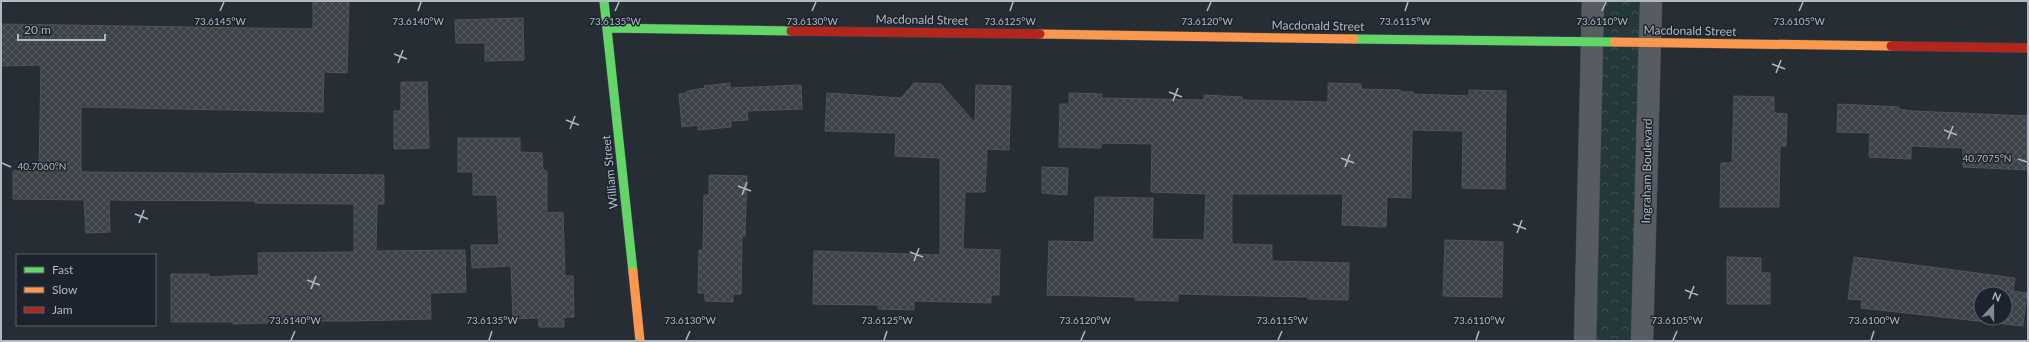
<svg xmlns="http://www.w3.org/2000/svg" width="2029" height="342" viewBox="0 0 2029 342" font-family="Lato,sans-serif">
<defs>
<pattern id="park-crowns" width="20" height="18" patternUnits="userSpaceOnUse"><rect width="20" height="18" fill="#243739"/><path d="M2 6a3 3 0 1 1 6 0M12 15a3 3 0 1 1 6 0" fill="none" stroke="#415254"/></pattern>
<pattern id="building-cross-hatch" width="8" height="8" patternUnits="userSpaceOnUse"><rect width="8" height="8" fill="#3c4248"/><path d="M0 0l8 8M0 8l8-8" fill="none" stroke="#565b61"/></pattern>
</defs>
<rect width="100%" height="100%" fill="#272d34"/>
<path fill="url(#park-crowns)" d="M1593,1H1651L1642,341H1585Z"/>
<path fill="url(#building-cross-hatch)" stroke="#4f545c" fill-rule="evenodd" d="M313,1H349L347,73L324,72L323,112L81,107V172L384,175V204H377L376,251L465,250L466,292L430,293L431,319L351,321H268V323L233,324V322H171V274H209V277L259,275L258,253L354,252V204L255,203V201L109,200L110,232L86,233L84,200L13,199V171H39L41,65L1,66V24L313,29Z
M523,18L524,60L485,61V43H456L455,20Z
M401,82H427L429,148L394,149V111H401Z
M730,83V88L801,85L802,109L747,111L748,120L731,121V127L698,130V125L682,127L679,94L687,93V91L705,88L704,86Z
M914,83L941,84L975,123L976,85L1011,86L1009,150L987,149L985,192H965L963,249L1000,250L999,295H991V303L914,301V310L878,309V305L813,304L814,251L940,255V158L895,156L896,133L825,131L827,93L901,98Z
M1328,83L1361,84V89L1400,90L1401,92H1413V94L1469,96V90L1506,91L1505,189L1462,188L1463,131L1412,130L1411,198L1387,197L1386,227L1342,225L1343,194H1232V244L1272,245V261L1349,263L1348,300L1308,299V297L1178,294V301L1135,300V297L1047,295L1049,241L1094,242L1095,197L1153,198L1152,239L1204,240L1206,194L1151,192L1152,144L1101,143V148L1059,147L1060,104H1069V93L1102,94V98L1204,100V95L1242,97V100L1328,102Z
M1734,96L1774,97V113L1787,114L1786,146H1780L1779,207H1720L1721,163H1732Z
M1838,104L1899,107L1898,109L1912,111L2028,116V170L1963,167V148L1911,146V159L1869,157L1870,133L1837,132Z
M458,138H520V152L542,153L543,171H547V213L563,212L565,276H573L574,317H564V327H539L538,318L513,319L511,266L472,268L471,245H499L497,195H473V172H458Z
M1042,167L1068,168L1067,195L1042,193Z
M709,175L747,176L745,236H742L741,294H733V302L705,301V293H698L699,250H703L704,195H709Z
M1445,240L1503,242L1502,297L1443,296Z
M1727,257L1761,258V273H1770V304H1727Z
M1854,257L2015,278L2013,291L2027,293L2023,326L1861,308L1862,300L1848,299ZM1981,294H2005V318H1981Z"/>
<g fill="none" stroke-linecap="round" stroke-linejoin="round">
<g stroke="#45494f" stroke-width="23">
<path id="street" d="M1585,341L1593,1
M1642,341L1651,1"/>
</g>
<g stroke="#45494f" stroke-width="10">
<path id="fast" d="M604,1L633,272
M607,28L791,31
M1354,39L1614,42"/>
</g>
<g stroke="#45494f" stroke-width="10">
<path id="slow" d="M1040,34L1354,39
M1614,42L1891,46
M633,272L640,341"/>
</g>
<g stroke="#45494f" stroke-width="10">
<path id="jam" d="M791,31L1040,34
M1891,46L2028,48"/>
</g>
<use href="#street" stroke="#575b62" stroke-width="22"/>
<use href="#fast" stroke="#63d668" stroke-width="9"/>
<use href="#slow" stroke="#ff974d" stroke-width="9"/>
<use href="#jam" stroke="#b3261e" stroke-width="9"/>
</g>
<path fill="none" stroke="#b0b9c6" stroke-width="1.5" d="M220,11L224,2M418,11L421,2M615,11L619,2M812,11L816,2M1010,11L1013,2M1207,11L1211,2M1405,11L1408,2M1602,11L1606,2M1799,11L1803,2M394,54L407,59M398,63L403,50M1772,64L1785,69M1776,73L1781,60M1169,92L1182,97M1173,101L1178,88M566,120L579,125M570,129L575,116M1944,130L1957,135M1948,139L1953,126M1341,158L1354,163M2018,159L2027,162M2,163L11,167M1345,167L1350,154M738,186L751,191M742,195L747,182M135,214L148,219M139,223L144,210M1513,224L1526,229M1517,233L1522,220M910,252L923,257M914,261L919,248M307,280L320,285M311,289L316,276M1685,290L1698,295M1689,299L1694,286M291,340L295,331M489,340L492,331M686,340L690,331M884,340L887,331M1081,340L1085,331M1278,340L1282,331M1476,340L1479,331M1673,340L1677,331M1871,340L1874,331"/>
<g text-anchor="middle" stroke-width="3" stroke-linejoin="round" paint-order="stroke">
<g font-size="12" fill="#b0b9c6" stroke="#1b242e">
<text transform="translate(922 20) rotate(1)" y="4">Macdonald Street</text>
<text transform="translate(1318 26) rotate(1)" y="4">Macdonald Street</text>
<text transform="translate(1690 31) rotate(1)" y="4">Macdonald Street</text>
<text transform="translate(1647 171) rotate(-89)" y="4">Ingraham Boulevard</text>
<text transform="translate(610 172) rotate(-96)" y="4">William Street</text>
</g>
</g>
<g font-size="10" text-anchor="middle" fill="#b0b9c6" stroke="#1b242e" stroke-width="3" stroke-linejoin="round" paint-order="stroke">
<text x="220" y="25">73.6145°W</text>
<text x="418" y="25">73.6140°W</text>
<text x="615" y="25">73.6135°W</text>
<text x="812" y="25">73.6130°W</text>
<text x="1010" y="25">73.6125°W</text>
<text x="1207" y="25">73.6120°W</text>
<text x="1405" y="25">73.6115°W</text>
<text x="1602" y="25">73.6110°W</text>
<text x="1799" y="25">73.6105°W</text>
<text x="1987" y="162">40.7075°N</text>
<text x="42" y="170">40.7060°N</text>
<text x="295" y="324">73.6140°W</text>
<text x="492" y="324">73.6135°W</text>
<text x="690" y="324">73.6130°W</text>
<text x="887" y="324">73.6125°W</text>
<text x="1085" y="324">73.6120°W</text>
<text x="1282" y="324">73.6115°W</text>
<text x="1479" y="324">73.6110°W</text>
<text x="1677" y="324">73.6105°W</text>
<text x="1874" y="324">73.6100°W</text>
</g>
<rect width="2029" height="342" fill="none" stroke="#b0b9c6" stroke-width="4"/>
<rect x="16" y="254" width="140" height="72" fill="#1b242e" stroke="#57606b"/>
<rect x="24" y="267" width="20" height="6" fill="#63d668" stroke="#57606b"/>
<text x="52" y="274" font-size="12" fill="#b0b9c6">Fast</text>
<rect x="24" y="287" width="20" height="6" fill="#ff974d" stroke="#57606b"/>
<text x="52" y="294" font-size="12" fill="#b0b9c6">Slow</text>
<rect x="24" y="307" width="20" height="6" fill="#b3261e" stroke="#57606b"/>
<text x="52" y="314" font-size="12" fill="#b0b9c6">Jam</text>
<g transform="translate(1993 306) rotate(21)"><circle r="19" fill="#1b242e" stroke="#57606b"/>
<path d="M0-3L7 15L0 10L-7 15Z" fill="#808893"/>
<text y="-6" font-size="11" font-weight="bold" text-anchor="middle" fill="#b0b9c6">N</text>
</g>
<path d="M18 34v6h87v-6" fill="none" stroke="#b0b9c6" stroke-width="2"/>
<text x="24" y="34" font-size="12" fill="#b0b9c6" stroke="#1b242e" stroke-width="3" paint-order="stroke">20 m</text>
</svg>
